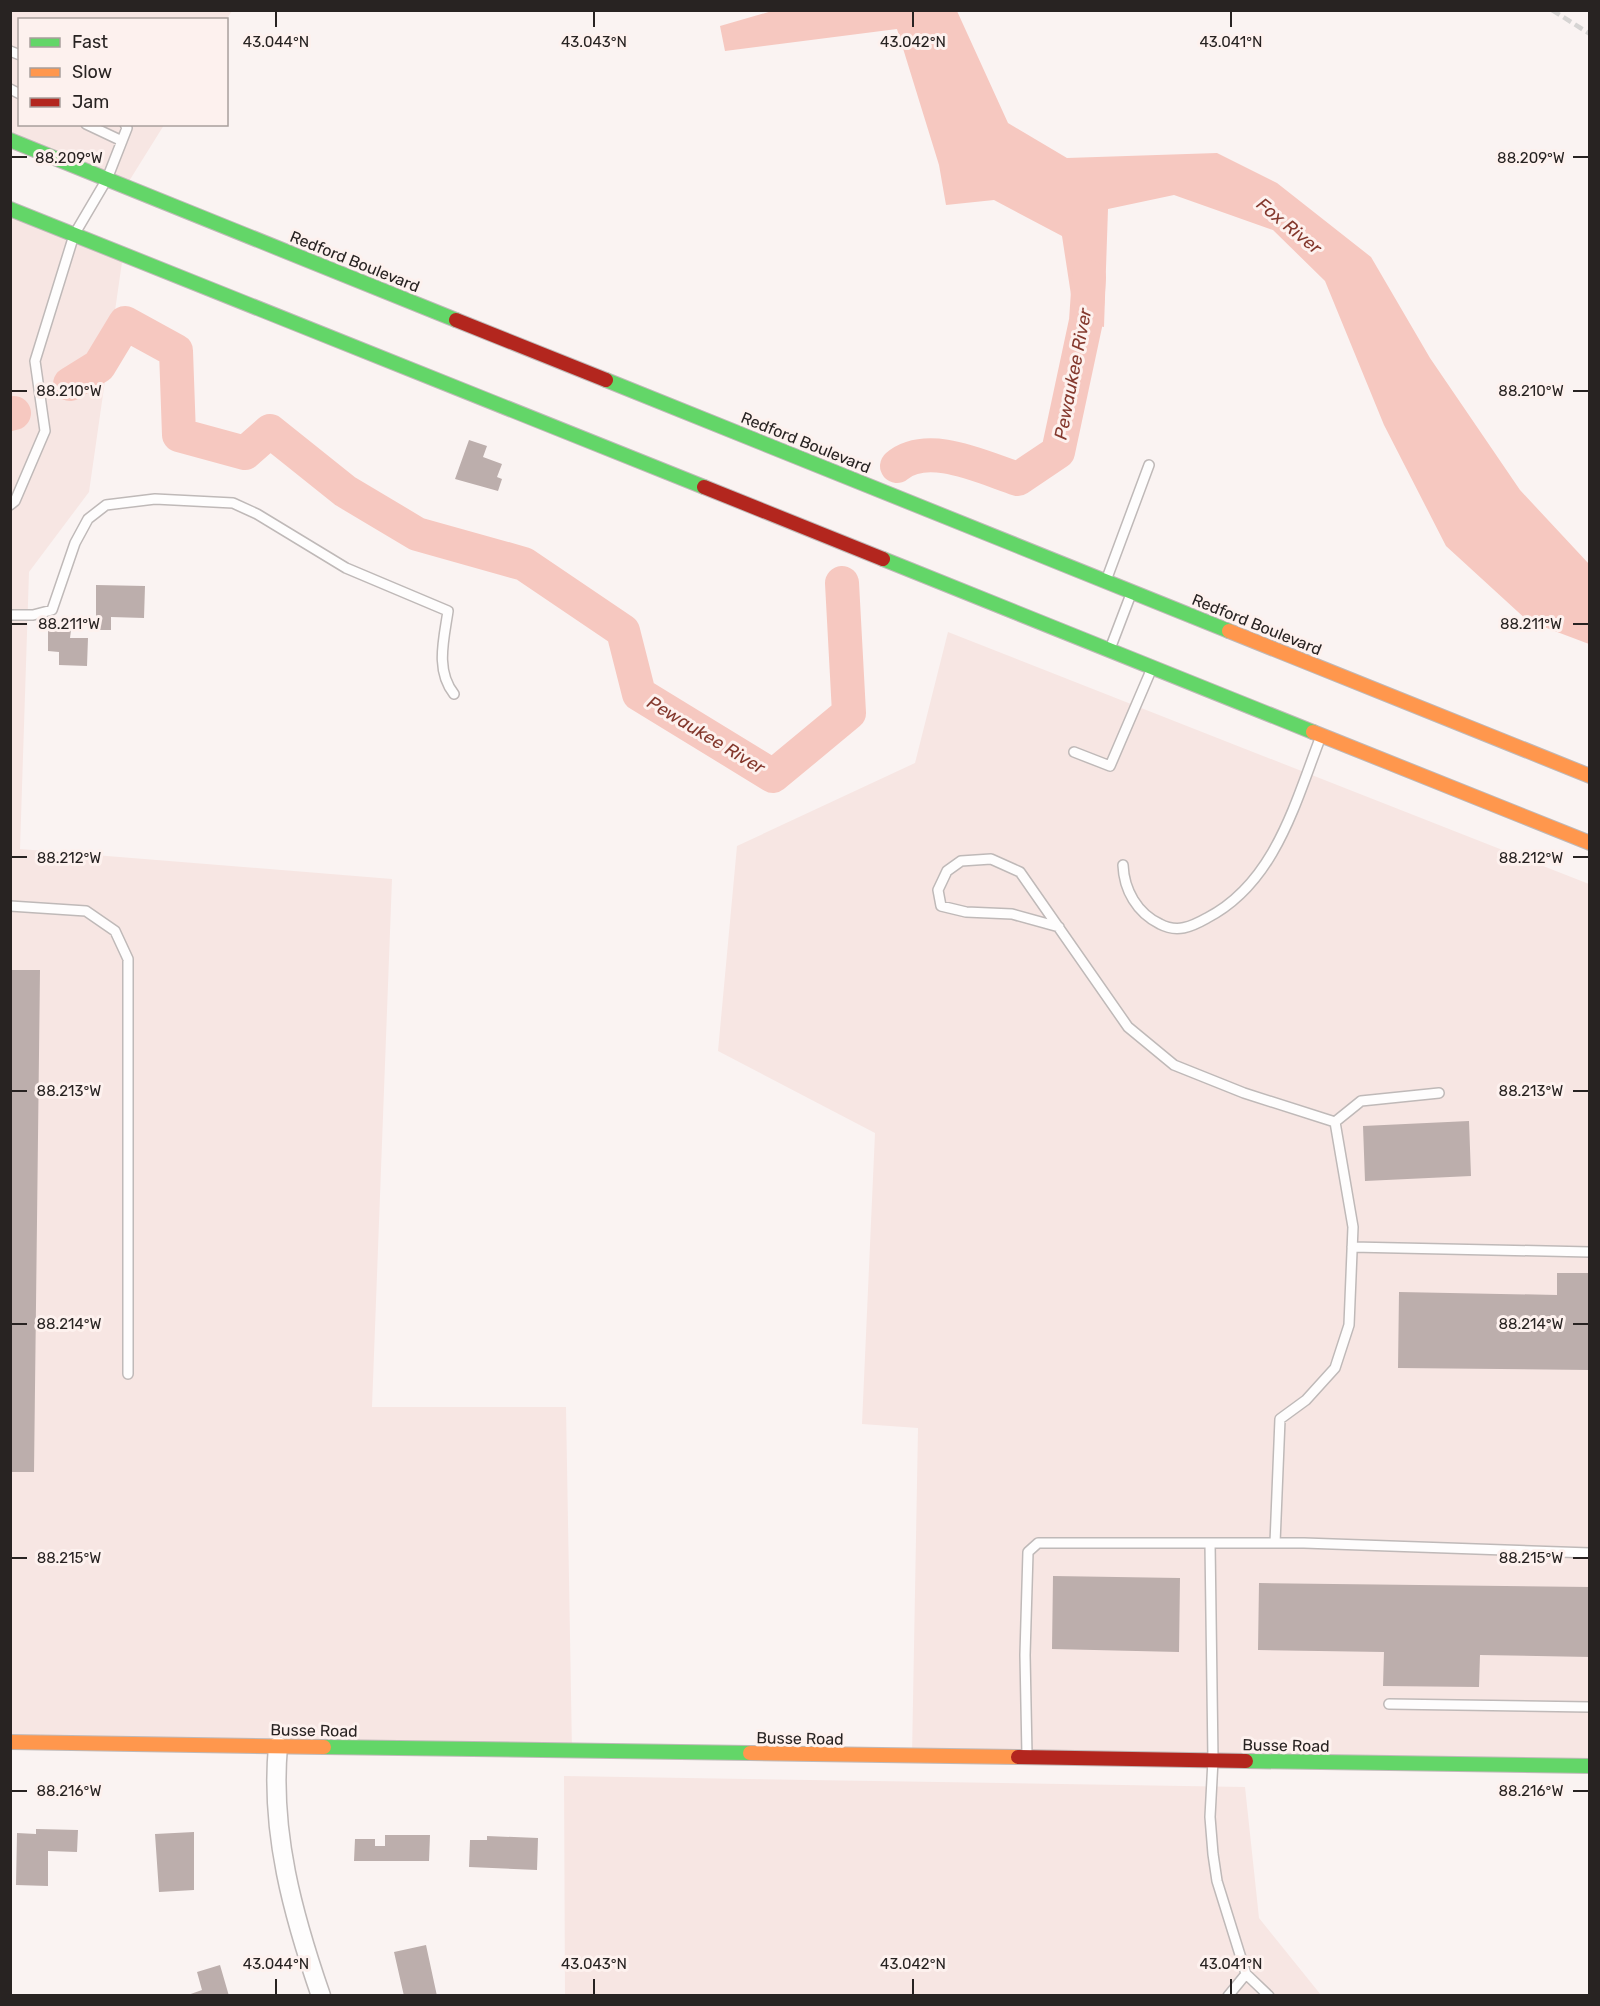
<svg xmlns="http://www.w3.org/2000/svg" width="1600" height="2006" viewBox="0 0 1600 2006" font-family="Rubik,sans-serif">
<rect width="100%" height="100%" fill="#faf3f2"/>
<path fill="#f7e6e3" d="M10,11H232L226,20H20V124L164,125L126,186L11,140Z
M10,209L123,255L89,492L29,572L20,849L392,879L372,1407H566L572,1751L11,1742Z
M948,632L1589,884V1766L912,1756L918,1428L862,1424L875,1133L718,1051L737,846L915,763Z
M564,1776L1245,1787L1259,1918L1321,1995H565Z"/>
<path fill="#f6c8c0" d="M772,11H957L1008,123L1067,158L1217,153L1277,183L1371,257L1430,358L1520,490L1589,564V644L1528,621L1446,546L1384,425L1325,281L1273,230L1174,195L1108,209L1104,327L1075,321L1062,236L994,200L946,205L939,165L897,29L725,51L720,26Z"/>
<g fill="none" stroke-linecap="round" stroke-linejoin="round">
<path stroke="#f6c8c0" stroke-width="34" d="M70,384L99,366L125,323L176,351L179,435L245,453L270,431L345,491L417,534L524,564L623,631L639,694L773,776L849,713L842,583
M10,414L14,413
M897,466C928,440 984,468 1018,479L1058,452L1086,321L1089,277"/>
</g>
<path fill="#bcaeac" d="M469,440L487,446L483,457L502,464L497,477L502,479L498,491L455,479Z
M96,585L145,586L144,618L111,617V630H96Z
M48,629L71,630L70,638H88L87,666L59,665V652L48,651Z
M10,970H40L34,1472H10Z
M1469,1121L1471,1176L1365,1181L1363,1126Z
M1557,1273H1590V1370L1398,1368L1399,1292L1557,1295Z
M1053,1576L1180,1578L1179,1652L1052,1649Z
M1259,1583L1590,1587V1657L1480,1655L1479,1687L1383,1686L1384,1652L1258,1650Z
M36,1829L78,1830L77,1852L48,1851V1886L16,1885L17,1833L36,1834Z
M194,1832V1890L159,1892L155,1834Z
M385,1835H430L429,1861H354L355,1839H375V1846H385Z
M487,1836L538,1838L537,1870L469,1867L470,1840H487Z
M426,1945L437,1996H404L394,1952Z
M220,1965L229,1996H185L202,1990L197,1972Z"/>
<g fill="none" stroke-linecap="round" stroke-linejoin="round">
<g stroke="#bfb9b8" stroke-width="12">
<path id="lane" d="M10,51L20,55
M10,89L20,94
M86,124L122,141
M10,505L15,501L45,431L35,361L74,235L107,179L127,128L125,124
M1107,578L1149,465
M10,615H33L52,610L75,543L88,519L106,505L155,499L233,503L257,514L346,568L448,611C444,639 435,670 454,694
M1110,649L1131,594
M1074,752L1110,766L1152,668
M1123,865C1124,890 1137,913 1160,924C1177,933 1191,927 1207,918C1275,883 1295,803 1321,736
M10,906L86,911L115,931L128,959V1374
M1059,927L1012,914L966,912L941,906L938,890L947,871L961,861L991,859L1020,872L1128,1027L1174,1065L1244,1093L1335,1122
M1352,1247L1590,1252
M1210,1543L1213,1760L1210,1817L1213,1854L1217,1881L1246,1974L1269,1996
M1275,1543L1280,1419L1306,1400L1335,1368L1349,1325L1353,1227L1335,1122L1361,1101L1439,1093
M1389,1704L1590,1707
M1027,1755L1025,1655L1028,1552L1038,1543H1304L1590,1553
M1228,1996L1246,1974"/>
</g>
<g stroke="#bfb9b8" stroke-width="21">
<path id="street" d="M278,1746C270,1832 293,1915 321,1996"/>
</g>
<g stroke="#bfb9b8" stroke-width="16">
<path id="fast" d="M10,140L456,320
M10,209L704,487
M606,380L1229,631
M883,559L1313,732
M324,1747L750,1753
M1246,1761L1590,1766"/>
</g>
<g stroke="#bfb9b8" stroke-width="16">
<path id="slow" d="M1229,631L1590,776
M1313,732L1590,843
M10,1742L324,1747
M750,1753L1018,1757"/>
</g>
<g stroke="#bfb9b8" stroke-width="16">
<path id="jam" d="M456,320L606,380
M704,487L883,559
M1018,1757L1246,1761"/>
</g>
<use href="#lane" stroke="#fefdfd" stroke-width="9"/>
<use href="#street" stroke="#fefdfd" stroke-width="18"/>
<use href="#fast" stroke="#63d668" stroke-width="14"/>
<use href="#slow" stroke="#ff974d" stroke-width="14"/>
<use href="#jam" stroke="#b3261e" stroke-width="14"/>
<path stroke="#d6d4d3" stroke-width="4.5" stroke-dasharray="9 4.5" stroke-linecap="butt" d="M1552,10L1590,34"/>
</g>
<path fill="none" stroke="#282322" stroke-width="2" d="M276,12V27M594,12V27M913,12V27M1231,12V27M12,157H27M1573,157H1588M12,391H27M1573,391H1588M12,624H27M1573,624H1588M12,857H27M1573,857H1588M12,1091H27M1573,1091H1588M12,1324H27M1573,1324H1588M12,1558H27M1573,1558H1588M12,1791H27M1573,1791H1588M276,1979V1994M594,1979V1994M913,1979V1994M1231,1979V1994"/>
<g text-anchor="middle" stroke-width="6" stroke-linejoin="round" paint-order="stroke">
<g font-size="16" fill="#282322" stroke="#fdf1ee">
<text transform="translate(355 261) rotate(22)" y="6">Redford Boulevard</text>
<text transform="translate(806 442) rotate(22)" y="6">Redford Boulevard</text>
<text transform="translate(1257 624) rotate(22)" y="6">Redford Boulevard</text>
<text transform="translate(314 1730) rotate(1)" y="6">Busse Road</text>
<text transform="translate(800 1738) rotate(1)" y="6">Busse Road</text>
<text transform="translate(1286 1745) rotate(1)" y="6">Busse Road</text>
</g>
<g font-size="18" font-style="italic" fill="#84382d" stroke="#fdf1ee">
<text transform="translate(1289 226) rotate(39)" y="6">Fox River</text>
<text transform="translate(1073 374) rotate(-79)" y="6">Pewaukee River</text>
<text transform="translate(706 735) rotate(31)" y="6">Pewaukee River</text>
</g>
</g>
<g font-size="15" text-anchor="middle" fill="#282322" stroke="#fdf1ee" stroke-width="6" stroke-linejoin="round" paint-order="stroke">
<text x="276" y="47">43.044°N</text>
<text x="594" y="47">43.043°N</text>
<text x="913" y="47">43.042°N</text>
<text x="1231" y="47">43.041°N</text>
<text x="1531" y="163">88.209°W</text>
<text x="69" y="163">88.209°W</text>
<text x="1531" y="396">88.210°W</text>
<text x="69" y="396">88.210°W</text>
<text x="1531" y="629">88.211°W</text>
<text x="69" y="629">88.211°W</text>
<text x="1531" y="863">88.212°W</text>
<text x="69" y="863">88.212°W</text>
<text x="1531" y="1096">88.213°W</text>
<text x="69" y="1096">88.213°W</text>
<text x="1531" y="1329">88.214°W</text>
<text x="69" y="1329">88.214°W</text>
<text x="1531" y="1563">88.215°W</text>
<text x="69" y="1563">88.215°W</text>
<text x="1531" y="1796">88.216°W</text>
<text x="69" y="1796">88.216°W</text>
<text x="276" y="1969">43.044°N</text>
<text x="594" y="1969">43.043°N</text>
<text x="913" y="1969">43.042°N</text>
<text x="1231" y="1969">43.041°N</text>
</g>
<rect width="1600" height="2006" fill="none" stroke="#282322" stroke-width="24"/>
<rect x="18" y="18" width="210" height="108" fill="#fdf1ee" stroke="#a89f9c" stroke-width="1.5"/>
<rect x="30" y="38" width="30" height="9" fill="#63d668" stroke="#a89f9c" stroke-width="1.5"/>
<text x="72" y="48" font-size="18" fill="#282322">Fast</text>
<rect x="30" y="68" width="30" height="9" fill="#ff974d" stroke="#a89f9c" stroke-width="1.5"/>
<text x="72" y="78" font-size="18" fill="#282322">Slow</text>
<rect x="30" y="98" width="30" height="9" fill="#b3261e" stroke="#a89f9c" stroke-width="1.5"/>
<text x="72" y="108" font-size="18" fill="#282322">Jam</text>
</svg>
